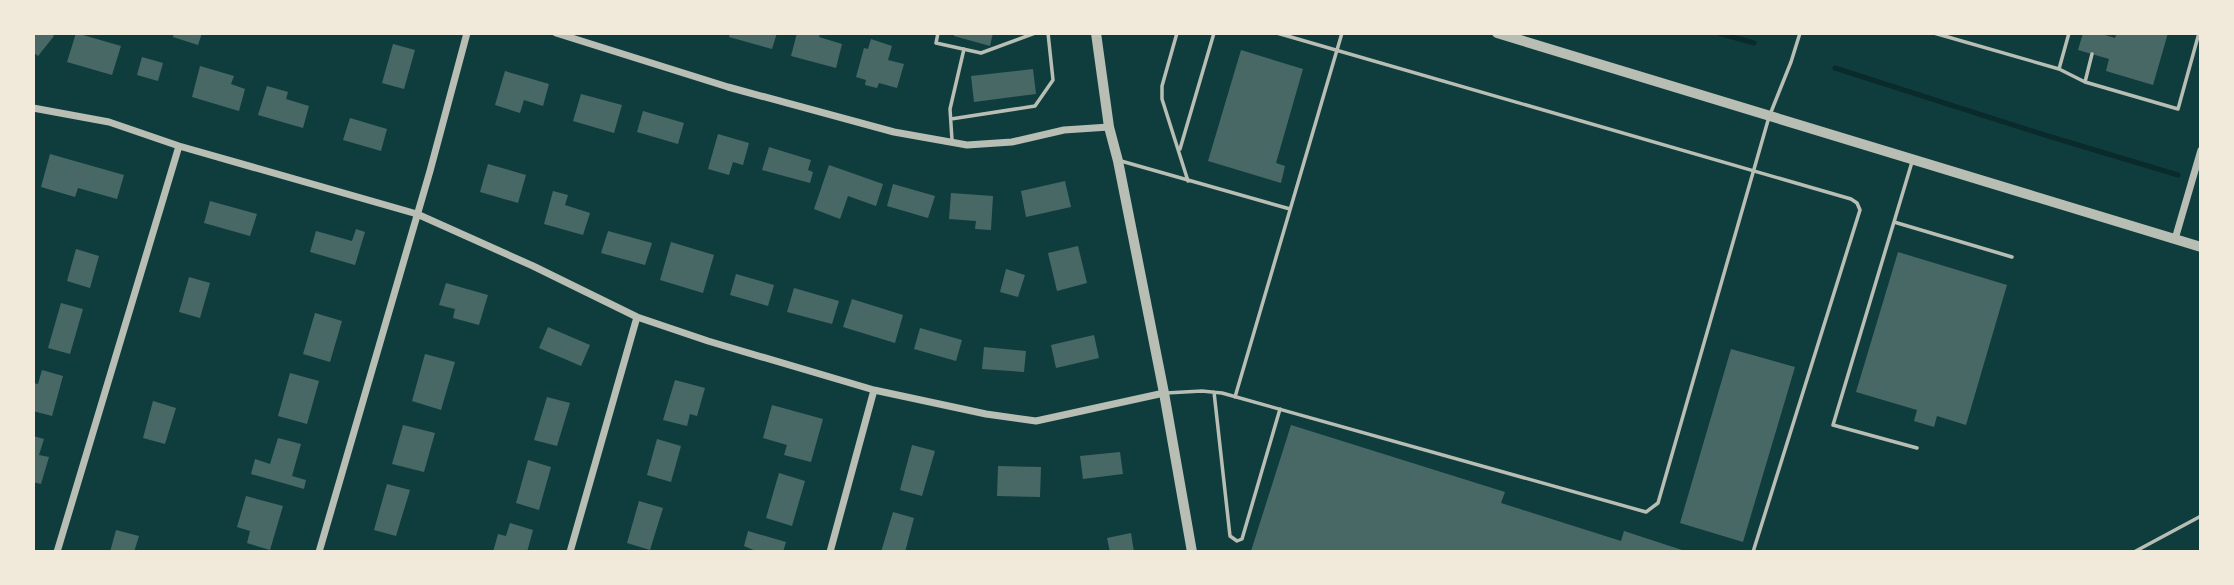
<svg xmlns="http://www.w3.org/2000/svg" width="2234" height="585" viewBox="0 0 2234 585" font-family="'Varela Round',sans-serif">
<rect width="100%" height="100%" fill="#0f3d3e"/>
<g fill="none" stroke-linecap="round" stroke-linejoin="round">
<path stroke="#0a2a2b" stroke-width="5" d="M1718,33L1754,43
M1835,68L2048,136L2178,175"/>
</g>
<path fill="#486865" d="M33,33H51L54,36L38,56L33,52Z
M76,33L121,46L112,75L67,62Z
M174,33H202L198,45L173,37Z
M730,33H777L772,49L729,37Z
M797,33H820L819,37L842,44L836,68L791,56Z
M954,33H993L990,46L954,36Z
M2083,33H2098L2115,38L2117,33H2168L2153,85L2106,71L2109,59L2078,50Z
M871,39L892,46L888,60L904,64L897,88L879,83L877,88L865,85L866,80L856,77L864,48L868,49Z
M393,44L415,50L404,89L382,83Z
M1241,50L1303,69L1276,163L1285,166L1281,183L1208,161Z
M142,57L163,63L158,81L137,75Z
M200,66L234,76L231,84L245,89L239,111L192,97Z
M1033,69L1036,94L974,102L971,76Z
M505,71L549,84L543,106L524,100L520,113L495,105Z
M267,86L288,92L286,99L309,106L303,128L258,115Z
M581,94L622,105L614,133L573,121Z
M643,111L684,123L678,144L637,132Z
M350,118L387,129L381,151L343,140Z
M718,134L749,143L743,165L733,162L729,175L708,169Z
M769,147L811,160L808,170L813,172L810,183L762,170Z
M50,154L124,175L117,199L78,188L75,197L41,187Z
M488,164L526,175L518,203L480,192Z
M829,165L883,184L876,206L848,196L840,219L814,209Z
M1065,181L1071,207L1026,217L1021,191Z
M893,184L935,196L928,218L887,206Z
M553,191L568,195L565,205L590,213L583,235L544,224Z
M951,193L993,196L991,230L975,229L976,221L949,219Z
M210,201L257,214L250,236L204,223Z
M356,229L365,232L355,265L310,252L316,231L352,241Z
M608,231L652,243L645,265L601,253Z
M671,242L714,255L703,293L660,280Z
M1078,246L1087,283L1057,291L1048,253Z
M76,249L99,256L90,288L67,281Z
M1898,252L2007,285L1966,425L1937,416L1934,427L1914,421L1917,410L1856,392Z
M1006,269L1025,275L1018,297L1000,292Z
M736,274L774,285L768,306L730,295Z
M189,277L210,283L200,318L179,312Z
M446,283L488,295L479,325L453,318L455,309L439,305Z
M794,288L839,301L832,324L787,312Z
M852,299L903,315L895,343L843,327Z
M61,303L83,309L70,354L48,348Z
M315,313L342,321L330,362L303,354Z
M548,327L590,345L581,366L539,348Z
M920,328L962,340L956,361L914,349Z
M1094,335L1099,358L1056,368L1051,345Z
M984,347L1026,351L1024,372L982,369Z
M1731,349L1795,367L1743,542L1680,523Z
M425,354L455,362L441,410L412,401Z
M42,370L63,376L52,416L33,411V383L38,384Z
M290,373L319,381L307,424L278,416Z
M675,380L705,388L697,416L690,414L687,426L663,420Z
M547,397L570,403L557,446L534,440Z
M153,401L176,408L165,444L143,438Z
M772,405L823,419L811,462L784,455L787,445L763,438Z
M403,425L435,433L424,472L392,464Z
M1291,425L1505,492L1501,503L1621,541L1624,531L1682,550L1681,552L1251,551Z
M33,436L44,439L39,455L49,457L41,484L33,482Z
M278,438L301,444L292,476L306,480L304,489L251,474L255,459L270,464Z
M657,439L681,446L671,482L647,475Z
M912,445L935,451L922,496L900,490Z
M1120,452L1123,474L1083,479L1080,456Z
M528,460L551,467L539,510L516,503Z
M998,466L1041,467L1040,497L997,496Z
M779,473L805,481L792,526L766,518Z
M387,484L410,490L396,536L374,530Z
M246,496L283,506L270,550L247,543L250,531L237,527Z
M639,501L663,508L650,550L627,543Z
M893,512L914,518L905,552H881Z
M510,523L533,530L527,552H493L498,534L506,536Z
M116,530L139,536L134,552H110Z
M748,531L786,542L783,552H758L744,546Z
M1131,533L1134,552H1110L1107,538Z"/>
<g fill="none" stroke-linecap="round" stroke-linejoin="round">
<path stroke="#b8beb3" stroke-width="3.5" d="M938,33L936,43L981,53L1035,33
M1177,33L1162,86V99L1188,181
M1277,33L1851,199L1857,203L1860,210L1753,552
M1934,33L2059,69L2069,33
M2059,69L2085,82L2178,109L2199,33
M2085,82L2092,54
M951,119L1035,106L1053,80L1048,33
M952,140L950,109L964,49
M1180,149L1214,33
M1121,161L1290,209
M1912,162L1833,425L1917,448
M1894,222L2012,257
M1214,392L1230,536L1237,541L1242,539L1280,409
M1166,393L1202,391L1222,393L1646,512L1658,503L1769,117L1791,62L1800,33
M1235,397L1342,33
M2134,552L2201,516"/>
<path stroke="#b8beb3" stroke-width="7" d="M556,33L728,87L894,132L967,145L1012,142L1064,130L1109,127
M33,108L109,122L179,146L417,214L533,266L637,317L708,341L874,390L986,414L1036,421L1164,393
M2175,239L2201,150
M57,552L179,146
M319,552L430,171L467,33
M570,552L637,317
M830,552L874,390"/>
<path stroke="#b8beb3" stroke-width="10" d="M1096,33L1109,127L1118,161L1164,393L1192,552
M1497,33L2201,247"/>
</g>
<rect width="2234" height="585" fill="none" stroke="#f1e9da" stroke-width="70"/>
</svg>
